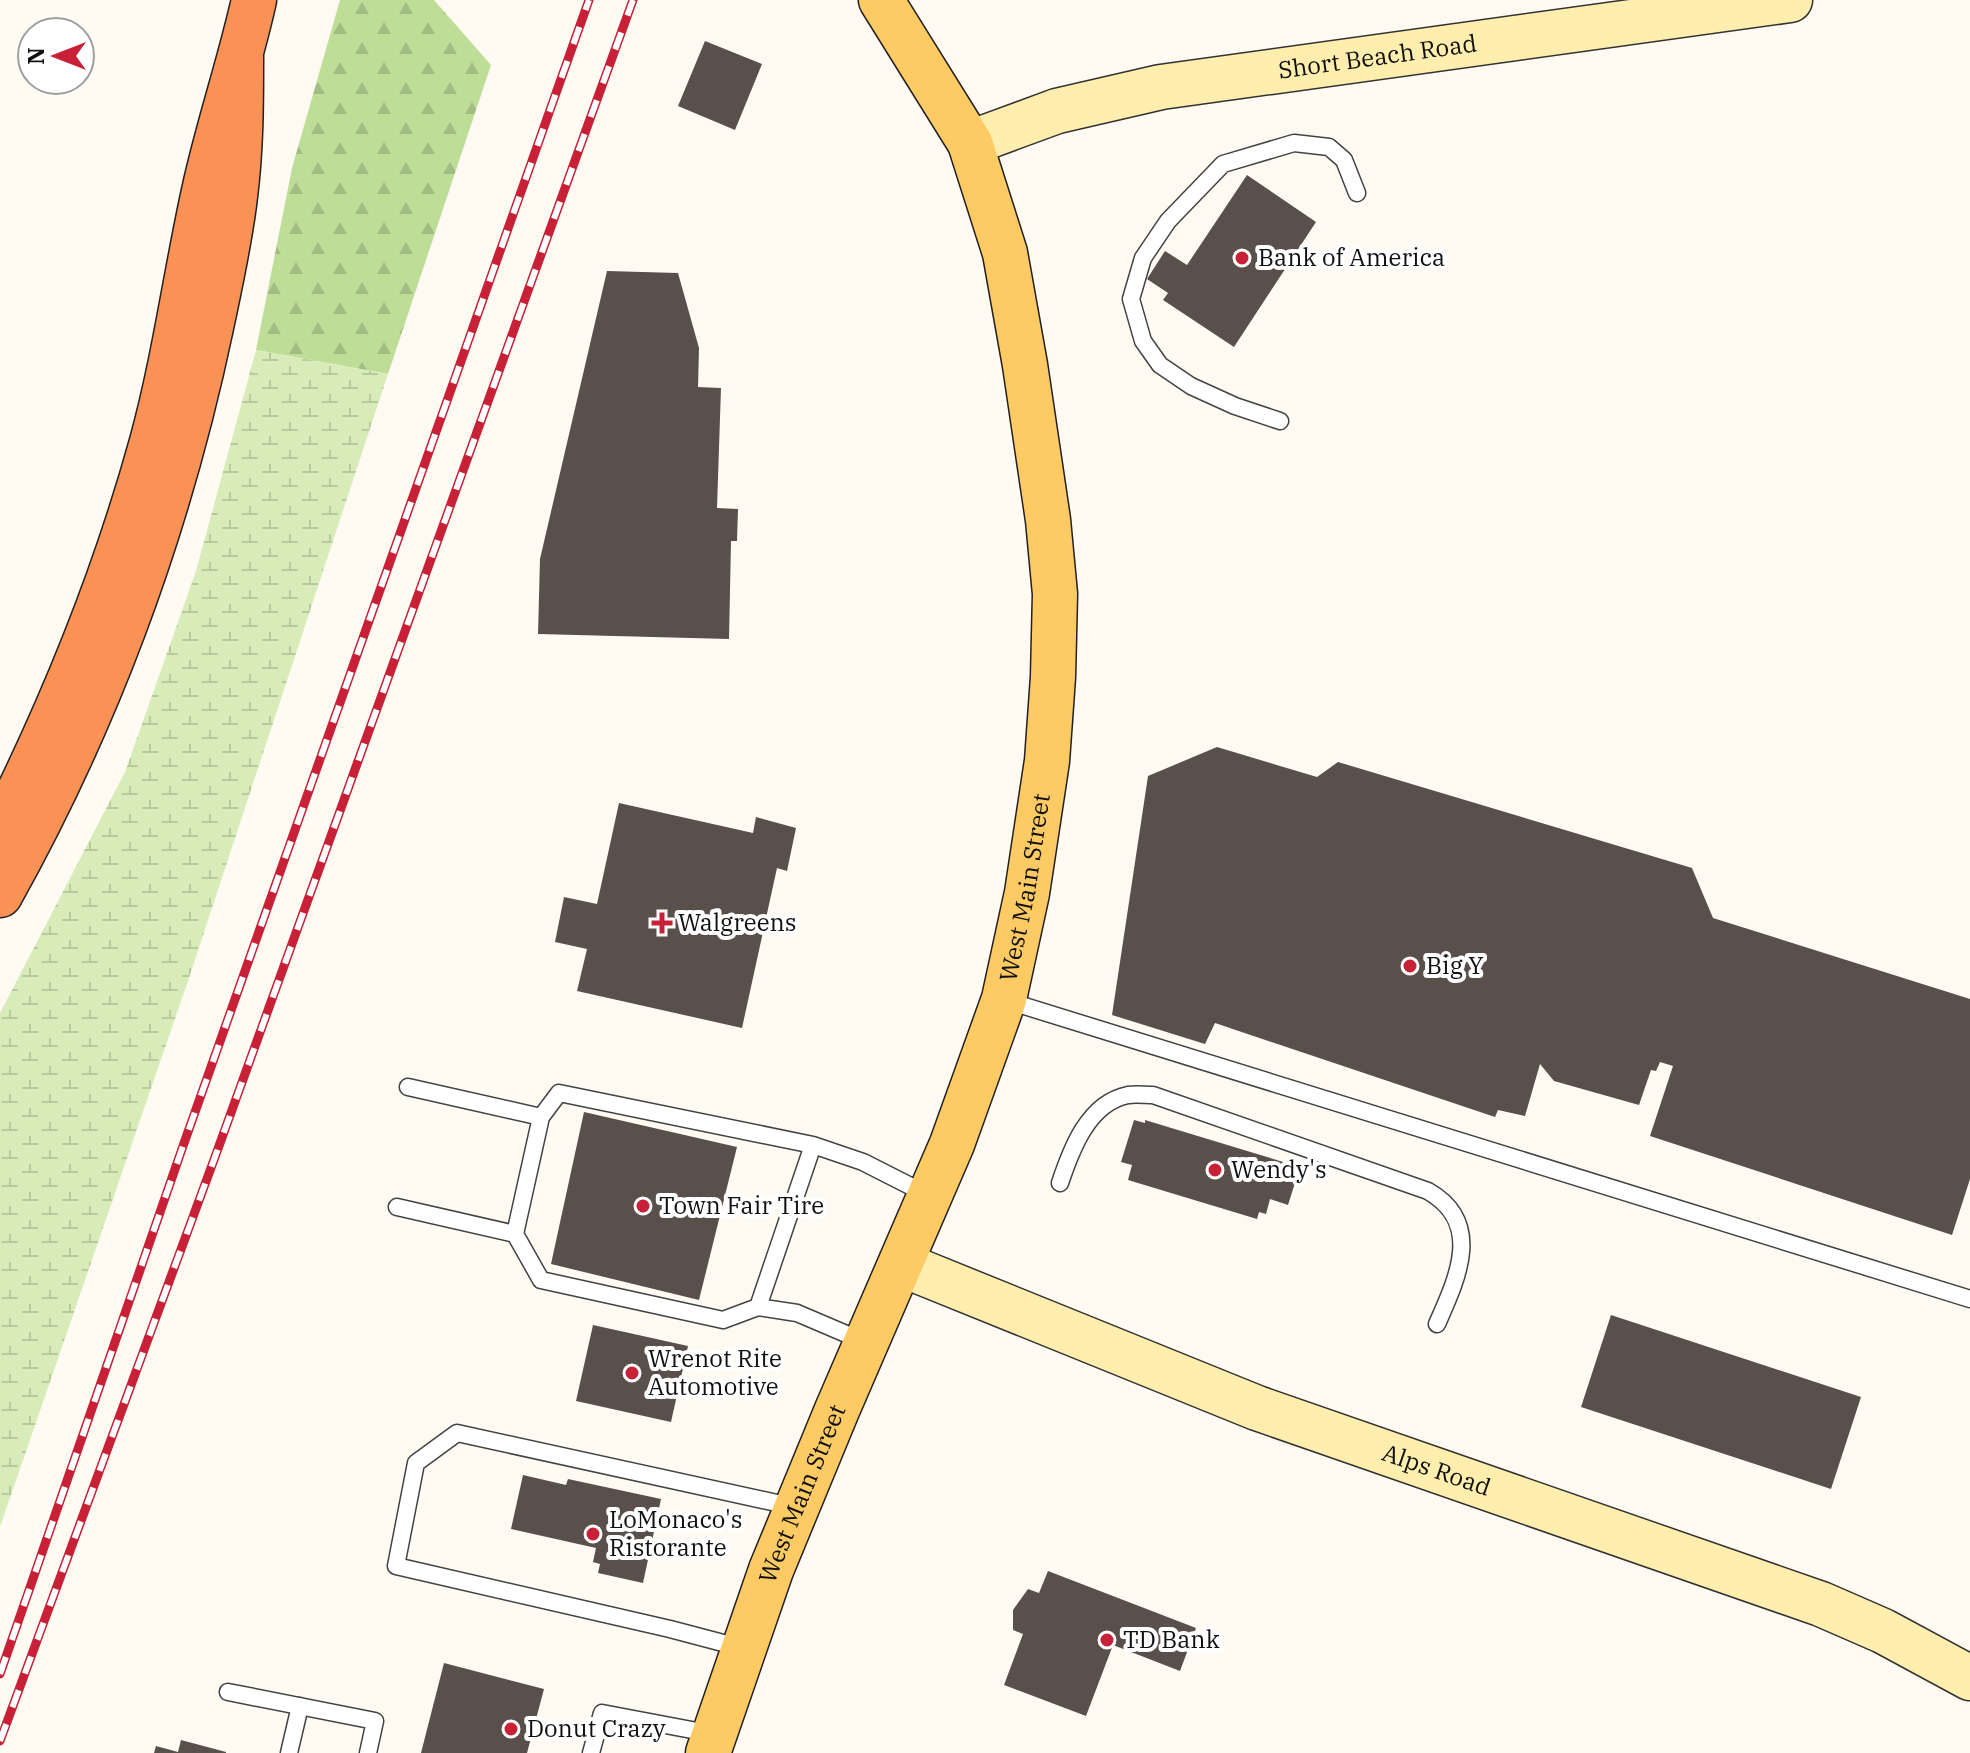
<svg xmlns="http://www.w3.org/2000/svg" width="1970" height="1753" viewBox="0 0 1970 1753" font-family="'IBM Plex Serif',serif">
<defs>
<pattern id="forest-firs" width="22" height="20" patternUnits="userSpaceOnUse" patternTransform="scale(2)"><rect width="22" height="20" fill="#bede98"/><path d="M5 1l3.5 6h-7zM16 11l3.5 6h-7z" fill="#a2bd82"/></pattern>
<pattern id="wetland-marsh" width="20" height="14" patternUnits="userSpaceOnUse" patternTransform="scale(2)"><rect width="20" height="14" fill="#d8ecb9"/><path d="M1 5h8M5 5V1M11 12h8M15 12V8" fill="none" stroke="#b8c99e"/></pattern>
</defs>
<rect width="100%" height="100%" fill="#fffbf2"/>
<path fill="url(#forest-firs)" d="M340,0H434L491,65L388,374L256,350L292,168Z"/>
<path fill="url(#wetland-marsh)" d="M256,350L388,374L188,981L0,1527V1013L125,772L196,571Z"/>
<path fill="#594f4b" d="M705,41L762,64L735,130L678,106Z
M1247,175L1316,222L1234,347L1163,300L1168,293L1147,279L1165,251L1187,265Z
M607,271L678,273L699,348L698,387L721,388L717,508L738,509L737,541H731L729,639L538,634L540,559Z
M1217,747L1317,777L1338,762L1692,868L1713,918L1970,999V1179L1952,1235L1650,1136L1673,1066L1660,1062L1656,1071L1651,1070L1639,1105L1554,1081L1540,1064L1525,1116L1498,1110L1495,1117L1215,1023L1205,1044L1112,1015L1148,776Z
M619,803L753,833L756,817L796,828L787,871L777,868L742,1028L577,991L587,949L555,942L564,897L597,904Z
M584,1112L737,1147L699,1300L551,1264Z
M1134,1120L1145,1123V1120L1300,1167L1288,1205L1270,1199L1266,1214L1259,1212L1257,1219L1128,1180L1132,1165L1121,1162Z
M1611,1315L1861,1397L1831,1489L1581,1407Z
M593,1325L688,1346L671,1422L576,1401Z
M523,1475L566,1485L568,1479L661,1499L643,1583L598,1573L600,1564L593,1562L596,1548L511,1529Z
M1048,1571L1196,1628L1180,1671L1113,1645L1086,1716L1004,1685L1023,1634L1013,1630V1610L1028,1589L1039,1593Z
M444,1663L544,1689L527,1753H421Z
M181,1740L226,1752V1753H154L156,1746L178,1752Z"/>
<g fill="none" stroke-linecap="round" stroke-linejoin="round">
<g stroke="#434343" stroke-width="19">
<path id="lane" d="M1280,421L1235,406L1191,386L1160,365L1143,341L1131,299L1143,258L1168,221L1223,164L1294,143L1329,147L1344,160L1357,193
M1005,1000L1970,1299
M408,1087L541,1117
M1060,1183C1071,1150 1088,1103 1128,1095C1135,1094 1145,1095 1153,1095L1428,1191C1484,1223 1457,1279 1437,1324
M397,1207L515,1234
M758,1307L813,1145
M865,1342L797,1313L758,1307L723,1320L541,1280L515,1234L541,1117L559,1093L813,1145L863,1162L928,1195
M742,1648L670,1629L396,1566L416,1463L457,1433L795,1507
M228,1692L375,1721L368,1753
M289,1753L300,1706
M591,1753L602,1713L713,1734"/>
</g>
<g stroke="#323232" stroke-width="47">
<g id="secondary">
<path id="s1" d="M970,143L1057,111L1161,87L1790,0"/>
<path id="s2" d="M901,1264L1257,1408L1821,1604L1883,1631L1970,1678"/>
</g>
</g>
<g stroke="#212121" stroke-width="47">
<g id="primary">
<path id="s3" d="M708,1753L771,1570L837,1410L952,1144L1004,999L1027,893L1047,761L1053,677L1055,594L1048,520L1025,365L1005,253L970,143L881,0"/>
</g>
</g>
<g stroke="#212121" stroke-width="47">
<path id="highway" d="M0,830C63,705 115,576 152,442C175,358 186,272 205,187C219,124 240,63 254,0
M0,895C99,718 169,526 211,327C220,284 230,240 235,196C241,149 241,103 241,56"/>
</g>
<use href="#lane" stroke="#fff" stroke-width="16"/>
<use href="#secondary" stroke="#ffeead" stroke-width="44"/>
<use href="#primary" stroke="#feca63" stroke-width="44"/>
<use href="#highway" stroke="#fa9155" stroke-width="44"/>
<g stroke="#c72037" stroke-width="9">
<path id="rail" d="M0,1674L183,1146L589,0
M0,1741L215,1157L633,0"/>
</g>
<use href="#rail" stroke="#fff" stroke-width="6" stroke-dasharray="18" stroke-linecap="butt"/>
</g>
<g fill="#c72037" stroke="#fff" stroke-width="3">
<circle cx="1242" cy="258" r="8"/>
<path d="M658 911h8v8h8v8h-8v8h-8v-8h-8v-8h8z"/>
<circle cx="1410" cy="966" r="8"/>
<circle cx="1215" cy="1170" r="8"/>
<circle cx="643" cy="1206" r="8"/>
<circle cx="632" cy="1373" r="8"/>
<circle cx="593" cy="1534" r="8"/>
<circle cx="1107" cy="1640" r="8"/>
<circle cx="511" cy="1729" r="8"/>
</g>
<g text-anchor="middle" stroke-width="8" stroke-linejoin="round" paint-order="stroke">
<g font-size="24" fill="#101010" stroke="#fff">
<text dy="8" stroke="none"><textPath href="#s1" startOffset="418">Short Beach Road</textPath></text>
<text dy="8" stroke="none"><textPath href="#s3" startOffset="924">West Main Street</textPath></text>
<text dy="8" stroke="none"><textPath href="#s2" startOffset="574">Alps Road</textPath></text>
<text dy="8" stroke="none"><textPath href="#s3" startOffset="276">West Main Street</textPath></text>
</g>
<g font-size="24" fill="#101010" stroke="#fff" text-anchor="start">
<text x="1258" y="266">Bank of America</text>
<text x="678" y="931">Walgreens</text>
<text x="1426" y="974">Big Y</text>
<text x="1231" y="1178">Wendy's</text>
<text x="659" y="1214">Town Fair Tire</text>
<text x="648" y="1367">Wrenot Rite<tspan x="648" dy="28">Automotive</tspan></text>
<text x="609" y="1528">LoMonaco's<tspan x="609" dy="28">Ristorante</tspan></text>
<text x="1123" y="1648">TD Bank</text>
<text x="527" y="1737">Donut Crazy</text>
</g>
</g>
<g transform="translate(56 56) rotate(270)"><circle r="38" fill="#ffffff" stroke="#9f9f9f" stroke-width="2"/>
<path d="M0-6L14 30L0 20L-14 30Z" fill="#c72037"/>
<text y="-12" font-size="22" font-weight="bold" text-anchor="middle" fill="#101010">N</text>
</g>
</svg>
